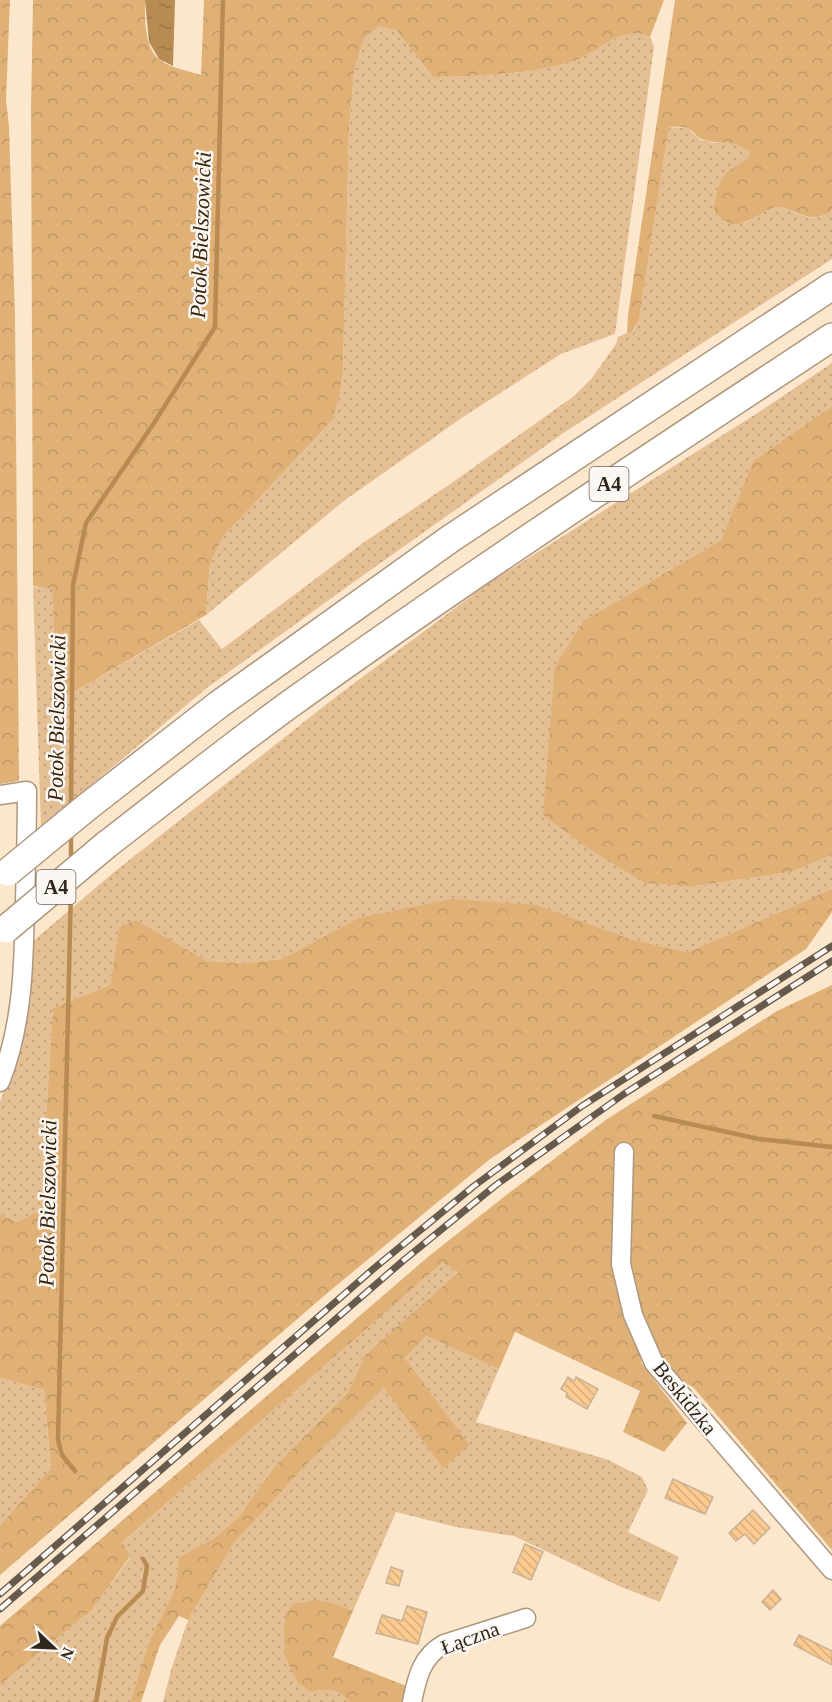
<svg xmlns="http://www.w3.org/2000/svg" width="832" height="1702" viewBox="0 0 832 1702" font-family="'Times New Roman',serif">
<defs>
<pattern id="grass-dots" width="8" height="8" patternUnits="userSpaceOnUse" patternTransform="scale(1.5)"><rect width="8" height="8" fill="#e4bf93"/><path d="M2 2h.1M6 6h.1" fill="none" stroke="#c4a47e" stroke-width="1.8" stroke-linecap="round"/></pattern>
<pattern id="forest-crowns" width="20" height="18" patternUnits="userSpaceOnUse" patternTransform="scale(1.5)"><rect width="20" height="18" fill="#e0b177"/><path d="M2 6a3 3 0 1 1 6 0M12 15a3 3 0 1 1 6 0" fill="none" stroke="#c09866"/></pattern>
<pattern id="water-ripples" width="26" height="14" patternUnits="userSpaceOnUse" patternTransform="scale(1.5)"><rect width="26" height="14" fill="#b88b52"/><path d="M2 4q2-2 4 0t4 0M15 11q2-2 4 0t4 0" fill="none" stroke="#967243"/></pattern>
<pattern id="building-back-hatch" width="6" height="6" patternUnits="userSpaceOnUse" patternTransform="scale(1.5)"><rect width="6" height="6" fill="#faca90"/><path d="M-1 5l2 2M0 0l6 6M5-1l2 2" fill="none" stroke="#d7ae7c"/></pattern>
</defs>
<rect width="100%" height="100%" fill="#fde7cc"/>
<path fill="url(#grass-dots)" d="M380,26L397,31L433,77C479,76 526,75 571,62C597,54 622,23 650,37L654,47L615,334L561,354L463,417L345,500L206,615L210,564L222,538L332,420L340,394L343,367L349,130L354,72L364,38Z
M669,127L688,128L700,140L715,143L726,141L744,147L750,152L747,159L734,167L745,223C753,219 765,208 774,207C796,206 806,228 832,211V259L565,432L358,579L208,687L41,827L33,587L52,588L57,702L199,620L222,649L363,543L456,480L574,396L592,378L616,344L618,337L627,333L632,334L639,320Z
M832,363V406L753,461L721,540L583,621L555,666L695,886L791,872L832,855V889L688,952L630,939L358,918L282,959L243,963L207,961L136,920L119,927L110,985L53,1008L40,1210L17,1222L0,1214V1102L25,1033L32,942L113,873L333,699L489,583L756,414Z
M442,1263L460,1272L365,1355L348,1392L275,1466L239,1516L216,1537L179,1557L175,1588L149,1642L130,1702H0V1685L92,1610L130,1557L122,1542Z
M426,1336L499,1369L476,1422L606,1459L642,1477L648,1490L628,1532L679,1557L660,1602L619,1586L514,1536L456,1527L396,1512L353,1611L339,1605L312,1692C327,1688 339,1689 349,1702H163L171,1670L188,1620L234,1543L308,1463L384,1388L443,1467L468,1445L405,1358Z
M0,1378L44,1390L51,1470L0,1525Z"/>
<path fill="url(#forest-crowns)" d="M0,0H10L6,100L9,126L15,315L19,781L0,784Z
M33,0H145C145,18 144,48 160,60C171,68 188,71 201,75L204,0H664L650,37C622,23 597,54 571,62C526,75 479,76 433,77L397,31L380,26L364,38L354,72L349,130L343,368L340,394L332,420L222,538L210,564L206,615L57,702L52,589L33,586L31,110Z
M675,0H832V211C807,227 797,207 775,207C770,208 766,211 762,213C742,225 730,231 714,210C719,179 719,175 747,159L750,152C730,137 723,146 704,140C697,139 695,132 689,129C684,126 675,127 669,127L639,320L631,334L627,333L628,315Z
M832,406V855L791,872L695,886L645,883L591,850L543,815L555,666L583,621L721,540L753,461Z
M832,889V912L806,949L490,1159L331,1290L0,1575V1525L51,1469L44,1390L0,1378V1214L17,1222L40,1210L53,1008L110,985L119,927L136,920L207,961L243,963L282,959L358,918L452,899L536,905L630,939L688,952Z
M832,985V1550L693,1387L640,1361L687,1423L664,1452L623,1432L640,1391L515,1332L499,1369L426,1336L405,1358L469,1445L443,1468L384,1388L308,1463L234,1543L188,1620L179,1616L160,1645L141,1702H130L149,1642L175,1588L179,1557L216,1537L239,1516L275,1466L348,1392L365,1355L459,1272L442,1263L122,1542L130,1556L92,1610L0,1685V1626L429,1256L505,1196L607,1119L777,1011Z
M317,1600L339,1605L353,1611L333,1657L409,1687L406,1702H349C339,1689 327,1688 312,1692L298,1683L285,1656L284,1632L286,1613L293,1604Z"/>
<path fill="url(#water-ripples)" d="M145,0H175L173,66L159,59L149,42Z"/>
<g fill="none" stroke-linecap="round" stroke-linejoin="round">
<path stroke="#b88b52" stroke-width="4.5" d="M71,807L73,585L86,523L152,426L215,327L223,0
M71,861V834
M71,888L58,1440L62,1455L75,1471
M654,1116L759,1139L832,1147
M96,1702L107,1638L117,1617L143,1591L147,1566L143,1559"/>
</g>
<path fill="url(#building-back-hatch)" stroke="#c7b197" stroke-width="1.5" d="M568,1377L574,1381L576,1377L598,1389L587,1409L566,1397L567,1393L561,1389Z
M673,1479L713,1497L705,1514L665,1498Z
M753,1510L770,1528L754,1544L745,1534L736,1541L729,1533Z
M525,1544L543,1552L531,1580L513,1572Z
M391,1567L403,1571L399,1586L386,1583Z
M773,1590L781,1599L770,1610L762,1602Z
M407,1606L427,1612L418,1644L376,1633L382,1615L402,1621Z
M799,1635L832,1651V1665L794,1645Z"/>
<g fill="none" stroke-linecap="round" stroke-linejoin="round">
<g stroke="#ad987f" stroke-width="21">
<path id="minor" d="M0,795L27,791C27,828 26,865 25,901C24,962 23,1025 0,1082
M624,1152L621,1264L633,1315L654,1363L832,1570
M412,1702C417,1678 421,1657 444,1644L526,1618"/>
</g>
<g stroke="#ad987f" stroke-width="30">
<path id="highway" d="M87,807L218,705L450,539L832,286
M106,845C167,798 228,749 290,704C467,577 650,457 832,337"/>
</g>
<use href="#minor" stroke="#fff" stroke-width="18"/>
<use href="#highway" stroke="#fff" stroke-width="27"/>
<g stroke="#665a4c" stroke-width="7">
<path id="rail" d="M0,1594L372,1270L474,1186L582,1106L832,946
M0,1609L404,1260L496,1185L624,1094L832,961"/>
</g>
<use href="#rail" stroke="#fcf7f2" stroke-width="4.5" stroke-dasharray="14" stroke-linecap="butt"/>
<g stroke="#ad987f" stroke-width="30" stroke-linecap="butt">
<path id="highway-bridge" d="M8,872L87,807
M6,929L106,845"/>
</g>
<use href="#highway-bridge" stroke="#fff" stroke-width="27"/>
</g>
<g text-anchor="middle" stroke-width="5" stroke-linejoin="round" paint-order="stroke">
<g fill="#fcf7f2" stroke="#6d665e" stroke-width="1.5">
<rect x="589.5" y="467" width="39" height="34" rx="4.5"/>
<rect x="36.5" y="870" width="39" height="34" rx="4.5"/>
</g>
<g font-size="20" font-weight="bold" fill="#30281e">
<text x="609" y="491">A4</text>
<text x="56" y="894">A4</text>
</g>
<g font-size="21" fill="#30281e" stroke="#fcf7f2">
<text transform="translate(685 1398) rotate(51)" y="7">Beskidzka</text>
<text transform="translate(470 1638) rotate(-20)" y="7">Łączna</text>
</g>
<g font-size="22" font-style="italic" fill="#39250b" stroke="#fcf7f2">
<text transform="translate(200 235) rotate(-88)" y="8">Potok Bielszowicki</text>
<text transform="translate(56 718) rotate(-89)" y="8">Potok Bielszowicki</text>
<text transform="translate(47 1203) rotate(-89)" y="8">Potok Bielszowicki</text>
</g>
</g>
<g transform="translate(54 1648) rotate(113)" stroke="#fcf7f2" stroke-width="4.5" paint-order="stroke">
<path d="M0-4.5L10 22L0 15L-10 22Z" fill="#30281e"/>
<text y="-9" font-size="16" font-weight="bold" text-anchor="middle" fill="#30281e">N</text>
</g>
</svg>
